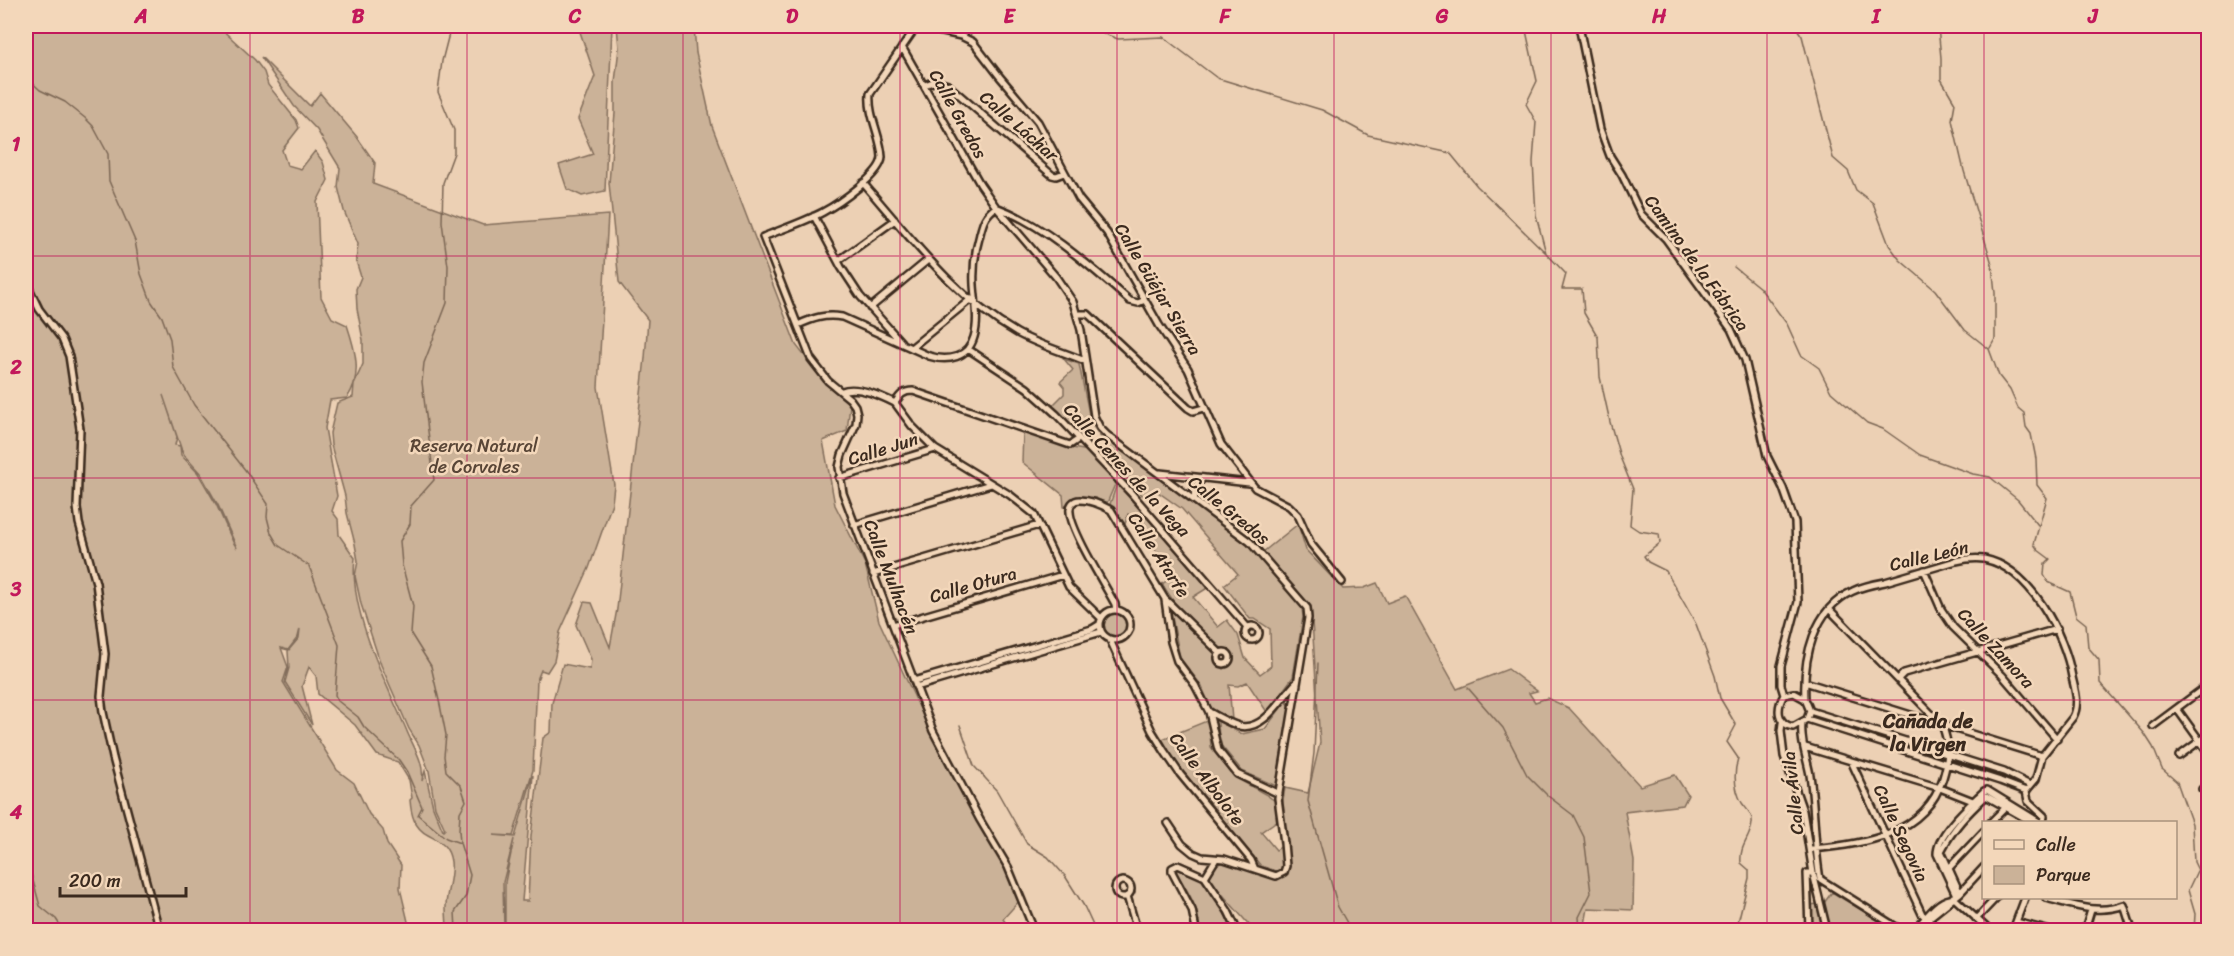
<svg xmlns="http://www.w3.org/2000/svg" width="2234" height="956" viewBox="0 0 2234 956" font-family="Sriracha,sans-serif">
<rect width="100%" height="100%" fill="#ecd0b4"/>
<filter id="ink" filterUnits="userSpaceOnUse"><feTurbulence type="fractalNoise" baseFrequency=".0167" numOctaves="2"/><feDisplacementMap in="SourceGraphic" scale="12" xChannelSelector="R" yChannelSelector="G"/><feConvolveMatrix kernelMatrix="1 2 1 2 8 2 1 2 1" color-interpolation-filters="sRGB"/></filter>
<g filter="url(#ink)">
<path fill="#cbb298" stroke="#836e5b" stroke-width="1.5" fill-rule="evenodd" d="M26,26H218L255,60L264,72L268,85L296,120L299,128L282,150L287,165L301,169L315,151L323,162L328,180L317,202L321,297L332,318L347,325C355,349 363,375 347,398L330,400L325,428L337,496L332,511L338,519L339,535L355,558C348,609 386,683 406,729C413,747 425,762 422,781L425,771L433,807L443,831L445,829L435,807L429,771L419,745L409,729L381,665L361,604L355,576L358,561L355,544L347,513L345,496L331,445L330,433L337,403L353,397L354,384L363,364V340L357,309L356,289L361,277L356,261L358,244L344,211L338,187L340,168L317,130L294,106L261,57L310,106L320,93L357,137L375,163L373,184L483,225L608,215L598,387L614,485L612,503L589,568L560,632L554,661L547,672L541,670L537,680L533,770L513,836L493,835L515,837L533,775L522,901H528L531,836L543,738L551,732L552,703L563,664L590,669L591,659L576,625L584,602L592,603L610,647L617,609L645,358L648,320L619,282L609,183L615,113V82L619,48L617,26H694L696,53L712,126L796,345L827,385L850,405L847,431L823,441L835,505L865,564L879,621L922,713L1021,899L1003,919L1011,930H505V882L514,839L503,882L504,930H447C447,923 446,915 446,907C446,888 458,866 446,848C441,841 435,839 428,835C414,828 411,814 410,800L412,798L409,780L398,762L377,755L355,725L318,694L316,676L309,667L302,686L312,725L285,682L289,668L288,651L299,638L300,629L298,637L288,650L281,648L288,667L283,682L337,770L354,783L369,814L383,830L387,844L401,865L400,888L410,930H26ZM163,395L183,454L200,473L218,505L237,548L233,542L216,504L198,473L181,455L180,446L175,445L177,437Z
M578,26H612L605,191L582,196L567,189L559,165L593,154L578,119L595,76Z
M1064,359L1079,364L1090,419L1103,437L1245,542L1261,558L1302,608L1303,617L1293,677L1267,712L1247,682L1238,686L1229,685L1232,720L1211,708L1201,685L1180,658L1170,607L1215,654L1218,664L1224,669L1231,664L1233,655L1227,649L1219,648L1180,611L1162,584L1177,574L1154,548L1138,522L1128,514L1125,524L1110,504L1117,484L1209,587L1193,597L1218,627L1227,620L1238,635L1245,658L1260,674L1271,666L1270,629L1255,619H1250L1224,585L1238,574L1182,509L1155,490L1145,498L1104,455L1110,450L1090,422L1078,432L1052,406L1064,394V387L1060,382L1073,370Z
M1023,432L1072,448L1089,451L1116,482L1107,503L1095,498L1072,499L1068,508L1064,507L1063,495L1022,462Z
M1298,524L1306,550L1343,589L1364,588L1377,583L1387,603L1405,596L1457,689L1508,669L1537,691L1529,693L1535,702L1547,698L1569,708L1640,786L1675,775L1688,795L1683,805L1625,812L1634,861L1633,910L1588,908L1584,930H1250L1251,927L1209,879L1216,865L1223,862L1276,879L1288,874L1282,806L1285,788L1308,793L1320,743L1311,606L1263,552Z
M1103 626a12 12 0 1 1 24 0a12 12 0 1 1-24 0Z
M1286,701L1290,706L1276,786L1242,771L1219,743L1218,721L1242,734L1265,729Z
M1209,720L1211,747L1236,778L1265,794L1275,801L1278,820L1261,832L1276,850L1282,846L1284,866L1278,872L1261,866L1175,762L1162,739Z
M1179,868L1199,876L1226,916L1232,930H1199C1201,911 1186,888 1176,872Z
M1832,892L1894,930H1830L1824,903Z
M1818,904L1824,930H1811L1810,905Z"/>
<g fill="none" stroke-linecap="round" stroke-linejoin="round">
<path stroke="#7a6553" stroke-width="1.5" d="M451,26L442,61L438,92L454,130V153L443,183L442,222L448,266L447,303L424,363L422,382L434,480L411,506L410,524L400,541L402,565L413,606L411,634L431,666L440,705L446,735L444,756L446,771L461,786L466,801L460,812L459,830L460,843L470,875L466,896L455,912L456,930
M1083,26L1118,39L1163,37L1217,78L1322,110L1368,135L1450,153L1477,186L1545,252
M1525,26L1537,81L1526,104L1536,122L1533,162L1536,215L1546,253L1566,274L1562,289H1582L1584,313L1598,337L1600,377L1610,422L1620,457L1633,489L1630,525L1639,531L1659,534L1660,543L1644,556L1648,562L1666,571L1696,624L1715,676L1720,698L1736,725L1727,742L1738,758C1734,772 1734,789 1742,803C1747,810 1753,814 1752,823C1751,838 1739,845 1741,863L1749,870V878L1736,930
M1795,26L1802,36L1833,158L1848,171L1856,190L1873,203L1889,245L1900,260L1935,290L1965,330L1989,349L1999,376L2010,390L2018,408L2024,413L2026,427L2031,434L2036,459L2037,485L2047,498L2034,544L2038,550L2050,559L2045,564L2044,575L2048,582L2070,592L2076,616L2086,624L2088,647L2099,660L2100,683L2144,733L2153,747L2162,769L2177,782L2192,824L2194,862L2208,891
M1938,27L1941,58V79L1955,103L1952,120L1964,171L1992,264L1995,293V339L1990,348
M26,77L40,90L65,102L85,118L93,126L108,154L109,181L135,241L141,274L151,301L162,317L170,339L173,367L194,405L246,471L268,504L267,517L271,533L278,545L309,566L339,645L335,695L338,701L358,717L364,727L399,760L407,772L422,807L418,815L446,838L460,843
M1734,267L1760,288L1787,324L1801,355L1819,368L1831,392L1867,423L1883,429L1920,455L1973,474L1990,477L2018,500L2038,525
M1318,663L1314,753L1308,801L1338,907L1351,930
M1468,688L1503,728L1527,775L1548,796L1573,815L1584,837L1591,893L1579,917L1580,930
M960,725L974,766L997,791L1027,844L1048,857L1065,876L1084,906L1095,930
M26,864L30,870L40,906L56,919L63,930
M2199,869L2204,865L2208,868
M2194,930L2195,914L2188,890L2197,871"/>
<g stroke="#3b2a1e" stroke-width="10">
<path id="minor" d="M1579,26L1600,129L1610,156L1622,175L1641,214L1666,239L1731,329L1745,360L1767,456L1783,488L1795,522L1798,602L1781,666V685L1784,695
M902,47L980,184L996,207L1056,277L1073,302L1081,330L1094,416L1100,428L1107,435L1250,542L1307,608L1308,618L1278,798L1284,843L1286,866L1284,872L1276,876L1224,859L1202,857L1193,853L1182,844L1168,823
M925,85L935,81L948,85L1052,175L1056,176L1064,173
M863,183C910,237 954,297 1017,333C1039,345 1063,352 1085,361
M814,216L841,267L860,296L901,342
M838,261L895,220
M26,282L39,309L62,339L69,356L80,429L77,507L79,523L96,583L105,654L101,696L103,712L113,758L159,930
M870,308L928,260
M1078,314H1088L1188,408L1193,411L1204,408
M798,325C813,318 825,314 842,317L929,356C948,362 968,358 974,337C979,321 975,301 974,285C973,268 975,251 980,234C983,222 985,215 996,207C1045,225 1091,267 1130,301L1138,303L1145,300
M911,348L971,299
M968,349L1027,388L1056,414L1131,493L1248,628
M842,391C857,385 881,396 895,403
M895,403L912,426L935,449L1010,495L1034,514L1069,587L1101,618
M895,403C900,395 903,391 913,391L1070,445L1079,439
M1160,473L1249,483
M839,478L935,449
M1195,499L1194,488L1203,478
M854,525L991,484
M1924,570L1941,609L1953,627L2002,675L2057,739
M873,574L1039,525
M1165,600L1171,642L1177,661L1195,685L1209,712L1218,750L1237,774L1279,794
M1116,610L1115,604C1105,585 1071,531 1070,512C1069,505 1073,500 1080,500C1091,500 1102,505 1111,510L1165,599L1220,653
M1100 625a15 15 0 1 1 30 0a15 15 0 1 1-30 0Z
M893,625L1063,575
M1245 633a7 7 0 1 1 14 0a7 7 0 1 1-14 0Z
M1110,640L1152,731L1165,752L1180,774L1251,860L1255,869
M1218 658a6 6 0 1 1 12 0a6 6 0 1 1-12 0Z
M1898,679L1904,673L2057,629
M914,681L1092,629L1100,624
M1805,682L2042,756
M916,687L1101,632
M1794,693L1805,699L1810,711L1807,719L1793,727C1777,724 1776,708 1784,695Z
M1805,699C1803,658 1813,609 1853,591C1863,586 1874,584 1885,582C1908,575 1932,568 1956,561C1965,559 1975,558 1984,559C2030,568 2065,635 2072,677C2075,690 2080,704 2073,717L2042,756L2036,779L2026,791L2028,801L2044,816L2043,822
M2177,709L2208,752
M1810,711L2004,772L2030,785
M1209,712C1219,717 1229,723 1239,726C1264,732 1281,698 1296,683
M1807,719L2000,781L2026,791
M1782,723L1781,731L1784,756L1803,811L1813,873L1827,930
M1802,724C1800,741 1807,758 1810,775C1815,810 1814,845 1820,879
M2153,726L2208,685
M1805,747L1940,788L1978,803
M2179,756L2208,735
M1851,761L1922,914L1939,930
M2202,789L2208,784
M1991,822L2007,806
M1810,849C1862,845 1925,836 1943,778C1949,758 1950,745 1942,725L1829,609
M1948,869L1984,831
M1205,877L1228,911L1237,930
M1205,877L1216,859
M1820,879L1901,930
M1115 889a8 8 0 1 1 16 0a8 8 0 1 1-16 0Z
M1960,893L1941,851C1954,827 1967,814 1986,796L2032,822
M1956,895L1937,854C1937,833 1970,805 1984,791L1987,790L2039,822
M1127,896L1137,930
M1953,897L1989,930
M2046,898C2073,905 2097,915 2124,905L2132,930
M1926,918L1930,917L1960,893L1984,867
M1976,919L1996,898
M2016,922L2047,930
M1034,930L1008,867L980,820L933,731L843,493L839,467L842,455L856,424L857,414L855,406L850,399L828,381L811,359L763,237C783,229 804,222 823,212C838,204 882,174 882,157C881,136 868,116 870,94L912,33L917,29L925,28L961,36L973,42L1000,77L1038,122L1079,199L1107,233L1159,325L1188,369L1221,444L1255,488L1289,506L1298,515L1311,544L1342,582
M1196,930L1192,910L1172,872V868L1178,865L1205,877
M1809,930L1807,873H1813
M1918,930L1917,927C1927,917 1936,902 1950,899
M2013,930L2025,898
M2085,930L2091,910"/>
</g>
<use href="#minor" stroke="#f3d7ba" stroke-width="5"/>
</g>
</g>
<path fill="none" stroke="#c2185b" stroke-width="1.5" stroke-opacity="0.55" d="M250,26V930M467,26V930M683,26V930M900,26V930M1117,26V930M1334,26V930M1551,26V930M1767,26V930M1984,26V822M26,256H2208M26,478H2208M26,700H2208M1984,898V930"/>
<g text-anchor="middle" stroke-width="5" stroke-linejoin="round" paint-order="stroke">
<g font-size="18" fill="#3b2a1e" stroke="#f3d7ba">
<text transform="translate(958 114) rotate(61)" y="6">Calle Gredos</text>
<text transform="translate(1019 126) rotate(41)" y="6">Calle Láchar</text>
<text transform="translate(1697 263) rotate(54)" y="6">Camino de la Fábrica</text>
<text transform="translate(1158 289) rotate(59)" y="6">Calle Güéjar Sierra</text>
<text transform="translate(883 449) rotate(-17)" y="6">Calle Jun</text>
<text transform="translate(1127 470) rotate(47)" y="6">Calle Cenes de la Vega</text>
<text transform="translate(1229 510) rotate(39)" y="6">Calle Gredos</text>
<text transform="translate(1159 555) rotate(57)" y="6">Calle Atarfe</text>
<text transform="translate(1929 556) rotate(-13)" y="6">Calle León</text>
<text transform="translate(891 577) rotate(69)" y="6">Calle Mulhacén</text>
<text transform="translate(973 585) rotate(-16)" y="6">Calle Otura</text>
<text transform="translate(1996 648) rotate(47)" y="6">Calle Zamora</text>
<text transform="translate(1207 779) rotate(53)" y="6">Calle Albolote</text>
<text transform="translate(1793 793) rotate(-96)" y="6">Calle Ávila</text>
<text transform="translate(1901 833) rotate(65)" y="6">Calle Segovia</text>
</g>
<g font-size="18" fill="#584536" stroke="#f3d7ba">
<text x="474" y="452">Reserva Natural<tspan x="474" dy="21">de Corvales</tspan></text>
</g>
<g font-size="20" font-weight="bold" fill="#3b2a1e" stroke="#f3d7ba">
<text x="1928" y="728">Cañada de<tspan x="1928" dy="23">la Virgen</tspan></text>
</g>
</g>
<rect width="2234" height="956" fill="none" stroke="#f3d7ba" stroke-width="66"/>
<rect x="1982" y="821" width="195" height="78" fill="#f3d7ba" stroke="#a9927c" stroke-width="1.5"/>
<rect x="1994" y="840" width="30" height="9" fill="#f3d7ba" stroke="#a9927c" stroke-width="1.5"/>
<text x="2036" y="851" font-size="18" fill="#3b2a1e">Calle</text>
<rect x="1994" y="866" width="30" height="18" fill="#cbb298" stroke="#a9927c" stroke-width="1.5"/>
<text x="2036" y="881" font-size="18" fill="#3b2a1e">Parque</text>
<path d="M60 887v9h126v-9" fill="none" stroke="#3b2a1e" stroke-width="3"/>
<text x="69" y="887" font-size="18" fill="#3b2a1e" stroke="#f3d7ba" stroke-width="4.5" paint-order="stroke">200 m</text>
<rect x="33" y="33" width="2168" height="890" fill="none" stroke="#c2185b" stroke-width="2"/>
<g font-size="20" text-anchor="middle" font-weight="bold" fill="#c2185b">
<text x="141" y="23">A</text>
<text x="358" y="23">B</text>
<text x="575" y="23">C</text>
<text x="792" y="23">D</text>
<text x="1009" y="23">E</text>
<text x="1225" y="23">F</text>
<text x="1442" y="23">G</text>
<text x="1659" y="23">H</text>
<text x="1876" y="23">I</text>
<text x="2093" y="23">J</text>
<text x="16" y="151">1</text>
<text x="16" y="374">2</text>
<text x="16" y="596">3</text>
<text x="16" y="819">4</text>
</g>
</svg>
